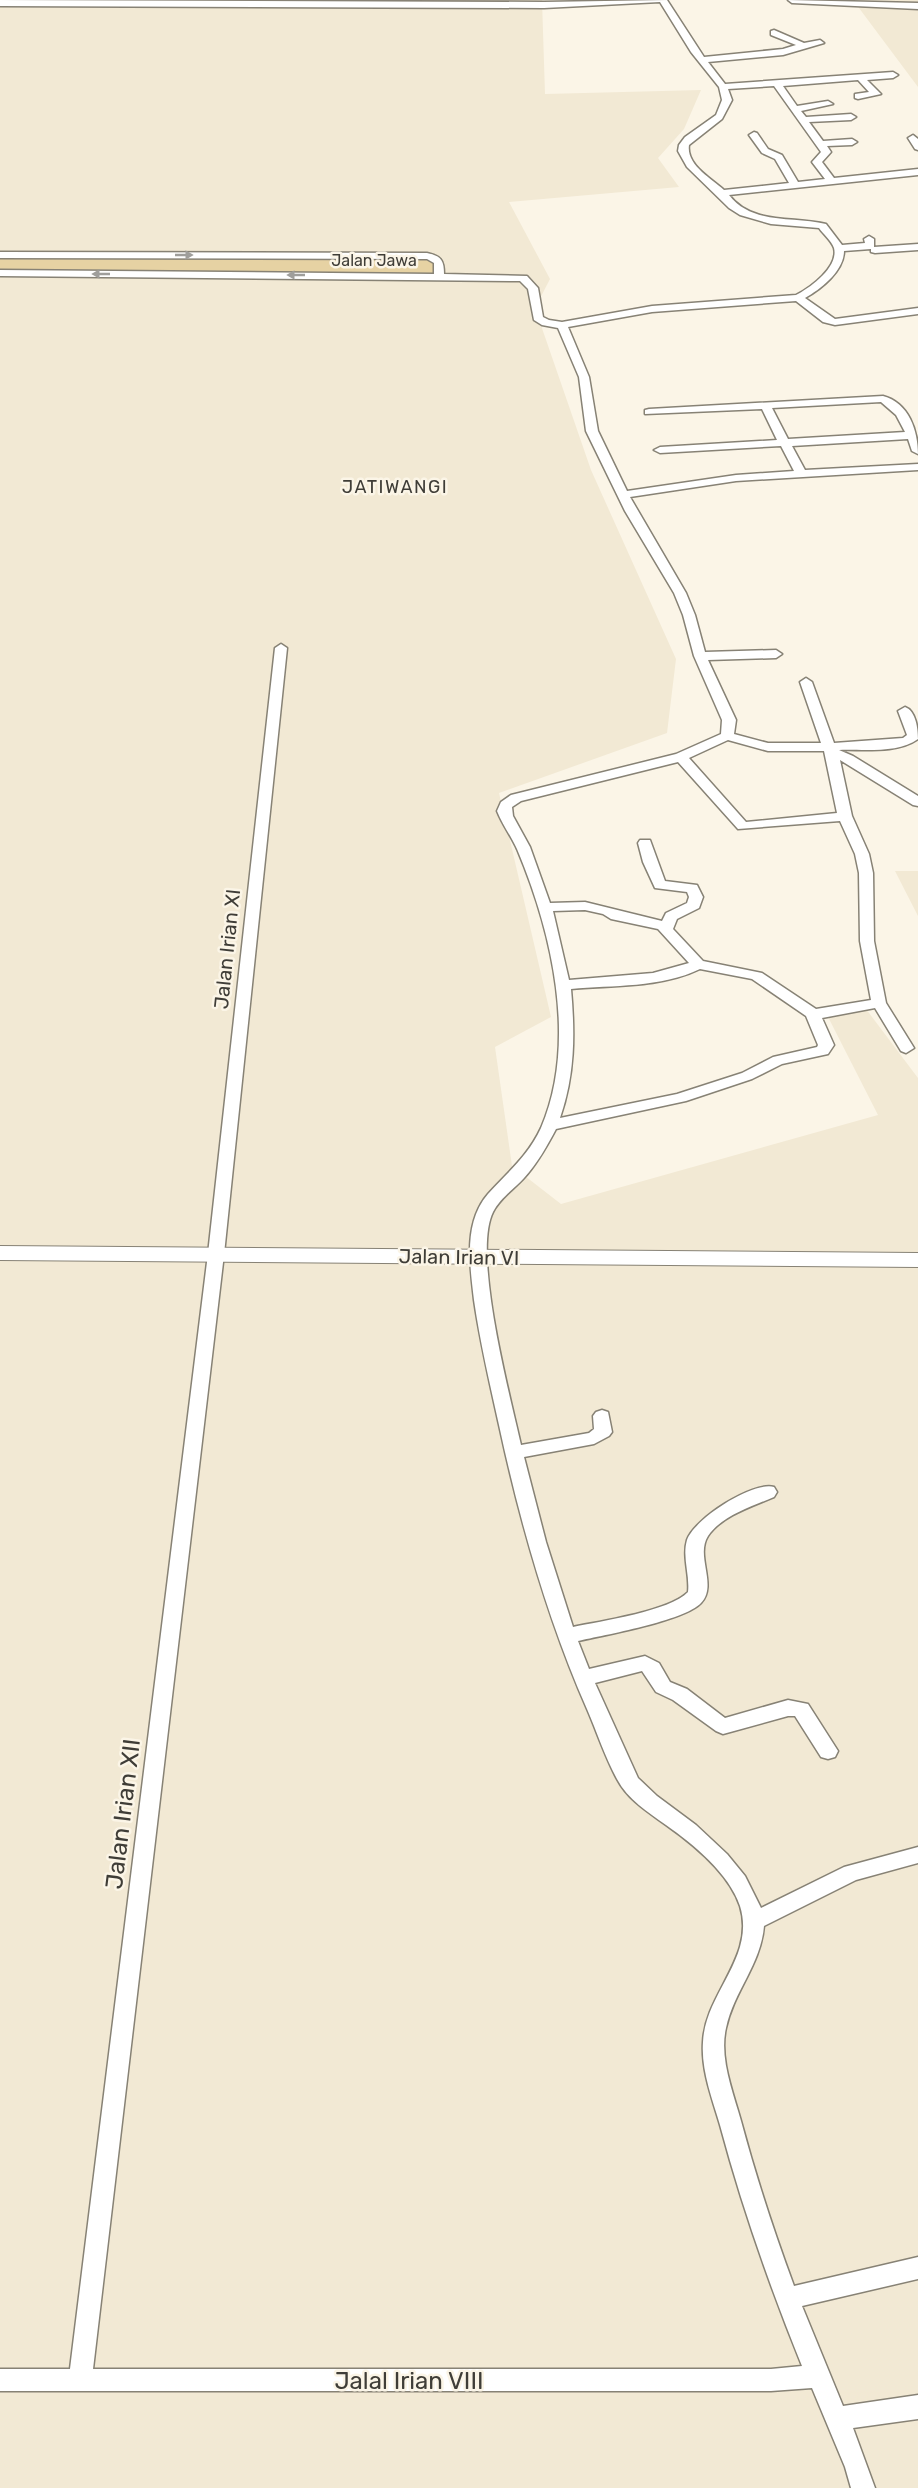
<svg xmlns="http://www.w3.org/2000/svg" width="918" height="2488" viewBox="0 0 918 2488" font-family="Rubik,sans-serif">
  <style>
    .built { fill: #f2e9d4 }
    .green { fill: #e6d2a3 }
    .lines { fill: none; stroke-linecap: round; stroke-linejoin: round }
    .minor-casing { stroke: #878275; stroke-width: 3 }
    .tertiary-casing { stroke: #878275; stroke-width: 2 }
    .minor { fill: #fff; fill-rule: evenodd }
    .tertiary { fill: #fff; fill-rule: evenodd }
    .oneway { fill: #9f9e9b }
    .labels { text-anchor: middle; stroke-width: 5; stroke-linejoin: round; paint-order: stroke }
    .far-street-label { font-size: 16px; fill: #3f3d37; stroke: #fbf5e7 }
    .far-quarter-label { font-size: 18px; letter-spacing: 1.5px; fill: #3f3d37; stroke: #fbf5e7 }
    .street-label { font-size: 20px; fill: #3f3d37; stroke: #fbf5e7 }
    .near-street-label { font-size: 24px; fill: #3f3d37; stroke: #fbf5e7 }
  </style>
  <rect width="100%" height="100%" fill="#fbf5e7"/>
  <!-- built -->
  <path class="built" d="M0,0H542L545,94L701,90L684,129L658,158L679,187L509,202L550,279L535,308L591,470L676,659L667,733L499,793L551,1017L495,1047L512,1166L561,1204L878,1115L825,1011L863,1005L918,1078V2488H0Z
    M853,0H918V87Z
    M895,871H918V916Z"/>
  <!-- green -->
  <path class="green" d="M0,255L435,258L439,276L0,274Z"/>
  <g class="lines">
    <!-- minor casing -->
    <g class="minor-casing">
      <path id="minor" d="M0,0L544,2L667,0L704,57L783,49L796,45L771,35V31L774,30L804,43L820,40L824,43L783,55L708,62L725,84L893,72L898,75L893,78L867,80L881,94L858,99L855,98V94L869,92L858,80L783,86L797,106L828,101L833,104L801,111L806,117L851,114L856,117L851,120L809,122L823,141L852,139L857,142L852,145L827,146L831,152L822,162L834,178L918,169V175L729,195C752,225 793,216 826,224L842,245L865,243L864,239L869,236L874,239V247L918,244V250L875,253L871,252V249L844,251C844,271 821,289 805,298L835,319L918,308V314L835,325L823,322L796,301L652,312L568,327L589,377L598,431L627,491L736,475L794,471L781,446L660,453L654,450L660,447L777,440L762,409L645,414V410L649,409L883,396C909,403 918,431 918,454L912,451L908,439L792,446L805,470L918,464V470L736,481L630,497L686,593L695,615L705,652L776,650L782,654L776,658L708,660L736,720L734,734L768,743H821L800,682L806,678L812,682L834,743L903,738L907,735L898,711L905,707C916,711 918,729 918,739C898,754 862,749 839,750L853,756L918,796V806L913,805L840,760L852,816L869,854L873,873L874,941L886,1003L914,1048L906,1053L901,1051L875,1008L822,1018L834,1045L828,1054L782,1064L752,1079L686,1101L556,1129C547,1146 537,1164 524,1178C514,1189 500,1198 493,1212C472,1254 510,1396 521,1445L589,1433L594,1429L593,1416L596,1412L602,1410L608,1412L612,1432L609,1436L594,1444L524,1457L546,1542L573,1627C601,1621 670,1611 688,1592C690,1575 682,1557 687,1540C694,1519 753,1481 774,1487L777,1492L774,1497C753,1506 721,1516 708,1536C695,1556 718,1585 701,1603C684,1621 604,1635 578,1641L589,1669L645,1656L659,1663L670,1682L687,1689L725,1718L788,1700L808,1704L838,1751L835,1757L828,1759L821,1757L795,1716H788L723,1734L716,1731L673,1700L656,1692L642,1671L595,1683L638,1778L657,1796L696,1825L727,1854L745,1876L761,1908L844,1867L918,1847V1863L856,1880L764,1926C761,1964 734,1991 726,2028C719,2058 733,2092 741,2121C756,2177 774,2232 794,2286L918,2257V2279L802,2306L843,2406L918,2395V2419L853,2428L875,2488H851L845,2467L812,2388L771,2391H0V2369H70L208,1254L275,648L281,644L287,648L224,1254L93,2369H771L802,2366C770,2287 742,2207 720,2125C712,2098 701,2070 703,2042C705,1993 756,1957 740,1906C729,1873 693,1844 666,1825C648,1812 628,1800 617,1779C605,1757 597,1732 587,1709C547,1618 520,1522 499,1425C490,1384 480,1342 474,1300C470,1265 463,1223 488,1194C508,1172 528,1156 541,1128C578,1042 552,932 517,849C511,836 502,824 497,811L501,802L511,795L676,754L721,734L722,720L694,656L683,615L674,593L625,511L586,431L579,377L558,328L542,325L534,320L528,289L520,281L0,276V270L434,274V263L427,259L0,258V252L427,253C441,256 444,260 444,274L527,276L538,288L543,317L549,320L562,322L652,306L796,295C810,288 839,267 834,248C831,240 823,234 819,228L771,224L740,215L729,208L687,167L678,151L679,145L685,137L716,115L722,100L719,87L691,52L660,2L544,8L0,6ZM774,86L821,152L812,162L825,179L798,182L782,155L768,149L757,133L754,132L749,135L762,153L775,159L789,183L724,190C711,178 686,165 689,145L722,119L732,100L728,89ZM881,402L896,415L905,432L788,439L772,408ZM728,740L768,751H824L837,813L746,822L689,758ZM678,762L738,829L840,821L855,854L859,873L860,941L871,1000L816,1009L762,973L703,961L673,929L677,919L699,908L703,897L697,885L665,881L650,840H640L638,843L643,862L655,888L687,892L689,897L687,903L666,913L662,921L585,902L550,903L530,847L513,816L512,807L521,801ZM585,910L603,914L611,919L658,929L689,963L653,973L569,980L553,911ZM700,969L752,979L806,1016L818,1045L817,1047L773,1057L742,1073L677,1094L560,1118C575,1075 575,1034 571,989C613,985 661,988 700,969Z
        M788,0L918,3V9L792,3Z
        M913,135L918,139V150L915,149L908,138Z"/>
    </g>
    <!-- tertiary casing -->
    <g class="tertiary-casing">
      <path id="tertiary" d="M0,1246L918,1253V1267L0,1260Z"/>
    </g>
    <!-- minor -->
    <use href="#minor" class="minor"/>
    <!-- tertiary -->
    <use href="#tertiary" class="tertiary"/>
  </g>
  <!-- one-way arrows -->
  <defs><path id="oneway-solid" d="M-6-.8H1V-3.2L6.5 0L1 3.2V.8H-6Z" transform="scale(1.5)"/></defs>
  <g class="oneway">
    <use href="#oneway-solid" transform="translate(184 255)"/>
    <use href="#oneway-solid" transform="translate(101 274) rotate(-180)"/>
    <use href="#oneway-solid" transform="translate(296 275) rotate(-180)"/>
  </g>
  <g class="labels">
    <!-- far-street labels -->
    <g class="far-street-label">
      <text x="374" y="266">Jalan Jawa</text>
    </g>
    <!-- far-quarter labels -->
    <g class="far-quarter-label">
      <text x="395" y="493">JATIWANGI</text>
    </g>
    <!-- street labels -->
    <g class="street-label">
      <text transform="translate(227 949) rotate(-84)" y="7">Jalan Irian XI</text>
      <text transform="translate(459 1257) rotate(1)" y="7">Jalan Irian VI</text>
    </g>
    <!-- near-street labels -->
    <g class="near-street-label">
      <text transform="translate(123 1814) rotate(-83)" y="8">Jalan Irian XII</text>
      <text x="409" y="2389">Jalal Irian VIII</text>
    </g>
  </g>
</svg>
